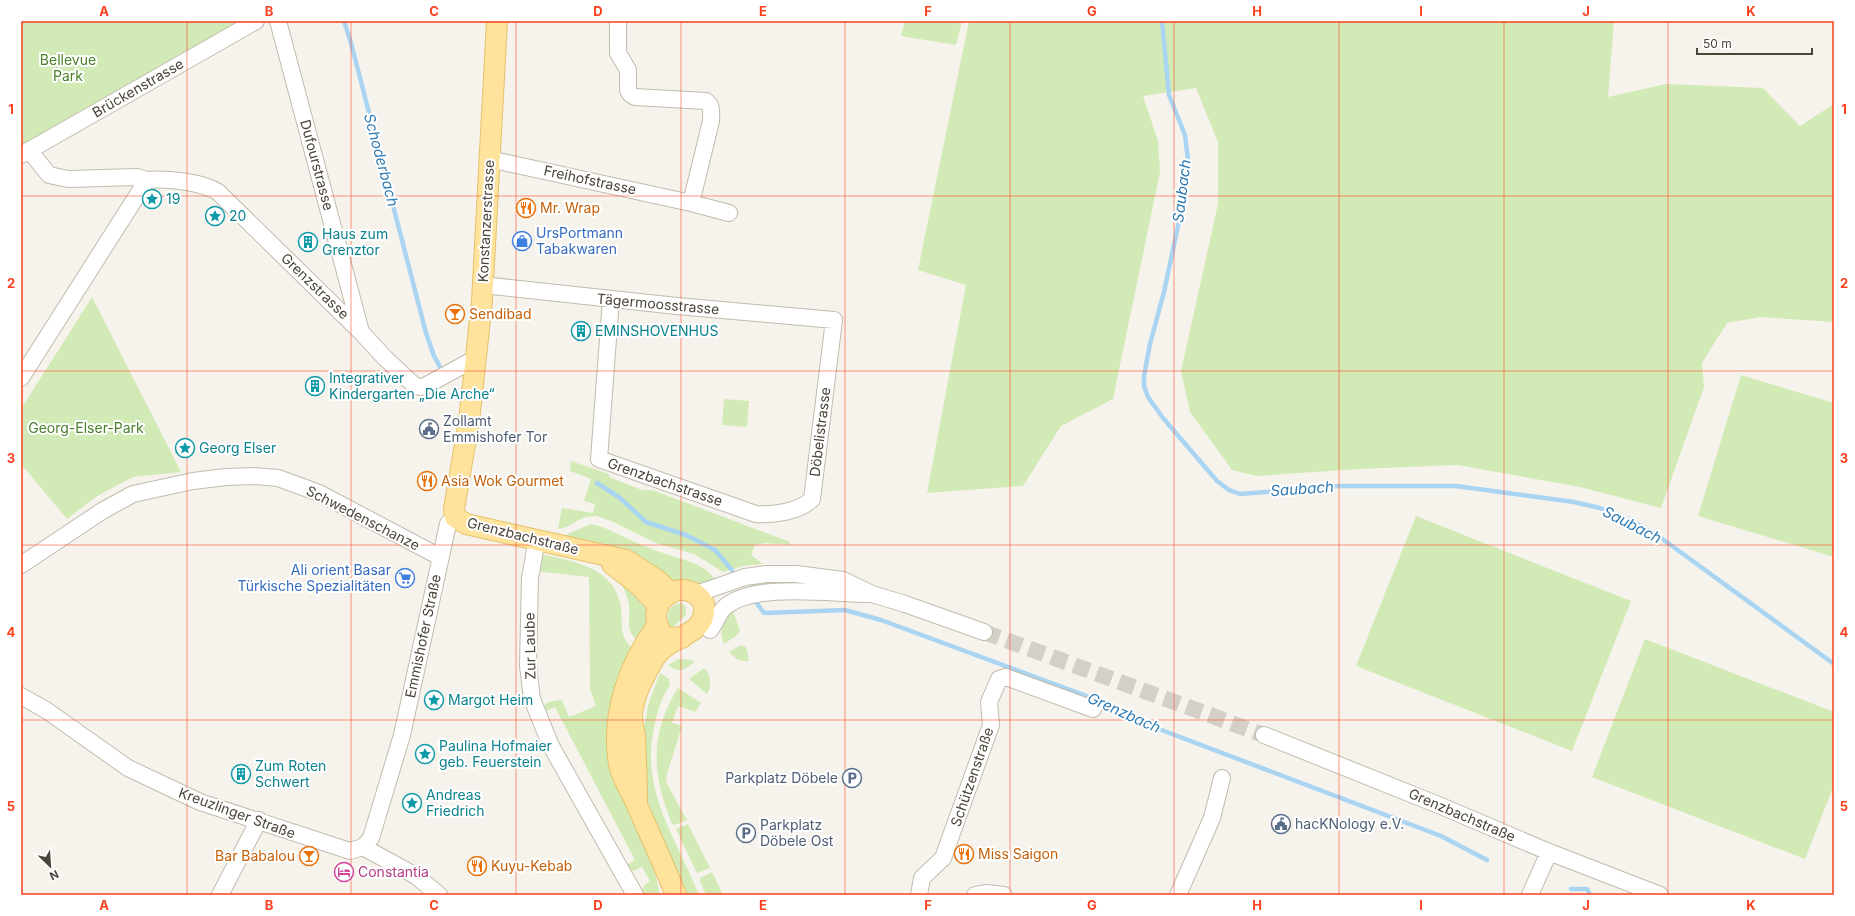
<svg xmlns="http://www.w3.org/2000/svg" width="1855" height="916" viewBox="0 0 1855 916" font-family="Inter,sans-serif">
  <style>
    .green { fill: #d2eab5 }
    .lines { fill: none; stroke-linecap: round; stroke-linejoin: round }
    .stream { stroke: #a9d4f2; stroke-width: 4.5 }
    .minor-tunnel { stroke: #d4d0c8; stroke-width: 16; stroke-dasharray: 16 8; stroke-linecap: butt }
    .minor-casing { stroke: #c2bbae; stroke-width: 18 }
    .major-casing { stroke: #e6c16a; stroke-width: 22 }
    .minor { stroke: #fff; stroke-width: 16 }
    .major { stroke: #ffe39c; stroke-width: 20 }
    .grid { fill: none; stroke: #fc3f1d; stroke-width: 1; stroke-opacity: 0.55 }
    .labels { text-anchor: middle; stroke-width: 4; stroke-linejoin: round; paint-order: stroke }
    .park-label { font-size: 14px; fill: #4a7f2a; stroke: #fff }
    .street-label { font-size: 14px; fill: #4b4439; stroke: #fff }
    .culture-label { font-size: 14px; fill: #0d838f; stroke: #fff; text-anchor: start }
    .food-label { font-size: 14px; fill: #c56008; stroke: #fff; text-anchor: start }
    .shop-label { font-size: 14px; fill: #366cbe; stroke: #fff; text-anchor: start }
    .service-label { font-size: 14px; fill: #4e5e75; stroke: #fff; text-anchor: start }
    .hotel-label { font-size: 14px; fill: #b23c85; stroke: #fff; text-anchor: start }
    .water-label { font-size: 15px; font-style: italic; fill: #2e7ab2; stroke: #fff }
    .neatline { fill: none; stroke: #fc3f1d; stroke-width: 1.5 }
    .grid-label { font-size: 13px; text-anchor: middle; font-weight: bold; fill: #fc3f1d }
  </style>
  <rect width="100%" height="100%" fill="#f6f3ec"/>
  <!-- green -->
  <path class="green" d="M21,21H255L21,147Z
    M905,21H962L956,45L901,36Z
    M969,21H1614L1608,97L1666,84L1763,88L1800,126L1834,104V322L1760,317L1727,323L1702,363L1704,387L1661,508L1580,487L1457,465L1359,469L1256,476L1232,470L1190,412L1181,371L1218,204V142L1196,88L1143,96L1158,141L1160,172L1113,399L1061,426L1023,486L927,493L966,285L918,270Z
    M92,297L181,472L133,477L97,496L67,519L21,464V409Z
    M1741,375L1834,403V557L1698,516Z
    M724,399L749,401L747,427L722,425Z
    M571,461L609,474V477L642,490H652L790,542L789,545L765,543L755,545L751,555L763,564L743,566L723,572L694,554L656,543L611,521L597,516L585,517L566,527L558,529L562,508L593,513L595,504L584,501L591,479L570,471Z
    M1416,516L1631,601L1572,751L1356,666Z
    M591,524L600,526C621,535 641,546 663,553C682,560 704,562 716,581C665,591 665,570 626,551C607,542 583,540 563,536Z
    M539,554C571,560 615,567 621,607C623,627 618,636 635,651L631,660L652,858L660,895H652L651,893L643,895C640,888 645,884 650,881L642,867L633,871L625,866L635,860L555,707L543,712L544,706L548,702L562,700L569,717L596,706L590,689L589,577L543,572L539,570Z
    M761,579L827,583L752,589L747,582Z
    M621,584L648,604V626L641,643C623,631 631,622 629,605C628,598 625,590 621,584Z
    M682,603L686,607V615L672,628L670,627L668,623V611L674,605Z
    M732,609L740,630L736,636L724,644C718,630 723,620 732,609Z
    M1645,639L1834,712V785L1805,859L1592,777Z
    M741,645L746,647L749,661C740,662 736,659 729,652Z
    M678,659L691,660L695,662C683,670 680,674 668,665Z
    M704,668C711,675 712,686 707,694L689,679Z
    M660,673L669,679L670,685C661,698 657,713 654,728C640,792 677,839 699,895H687L647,806L643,734L648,705Z
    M678,688L701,703L695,712L678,706L672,723L682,726L666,777L667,784L687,820L675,825L672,824C652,774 649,735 678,688Z
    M688,824L710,868L697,873L676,829Z
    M712,872L723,895H706L700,881V878Z"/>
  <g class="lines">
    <!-- stream -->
    <path class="stream" d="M344,21L351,43L426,333L434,356L440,367
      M1162,21L1169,95L1185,135L1188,160L1181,212L1164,292L1150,344L1144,376V386L1148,397L1163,418L1217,481L1229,490L1240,494L1340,486H1456L1574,502L1600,508L1630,520L1657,535L1834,664
      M597,483L620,498L646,522L686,535L715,550L732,570
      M756,602L764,613L845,610L881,620L1100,701L1122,715L1441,836L1487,860
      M1571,889H1587L1590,895"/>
    <!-- minor-tunnel -->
    <path class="minor-tunnel" d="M984,632L1264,735"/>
    <!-- minor casing -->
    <g class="minor-casing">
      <path id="minor" d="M278,21L361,332
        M29,150L49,175L68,179L137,177L147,180
        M21,155L256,21
        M489,159L691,203L711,121C711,113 713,106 706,101L635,97L630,94L628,90V70L618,53V21
        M691,203L729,213
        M483,285L677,306L834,320L812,499C799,512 774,515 756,514L599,459L611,299
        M21,378L147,180C166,178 202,182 218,192L361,332L385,358L414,385L420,387L425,386L469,362L475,361
        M537,539L530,578L528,666L532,699L551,746L635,895
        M21,565L102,511L133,494L193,481L226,477L254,476L278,478L319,493L440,557
        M696,594L745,577L767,574H796L843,580L872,594L905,604L984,632
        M710,630C716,623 718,613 725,607C754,582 831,594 868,594
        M21,696L46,710L128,768L200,802L350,851L363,847L371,838L402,735L448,524L455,517
        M1264,735L1441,806L1549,852L1660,895
        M363,847L416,876L439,895
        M220,895L259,820
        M919,895L922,878L943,858L991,725L989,702L999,679L1006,677L1093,709
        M975,895L986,893L1004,895
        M1178,895L1212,818L1222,778
        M1530,895L1549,852"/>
    </g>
    <!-- major casing -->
    <g class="major-casing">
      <path id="major" d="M497,21L482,301L469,421L454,509L455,517L466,524L626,560L657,580L671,593
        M612,564L639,585L658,605
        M657,626C628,665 611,715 619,764C622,779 631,791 637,805C650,835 664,865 676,895
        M637,804C637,782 636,759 635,737C634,730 632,723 632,716C633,697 643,678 652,662C655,657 659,651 664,648C680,634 707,633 704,604C685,570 636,605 665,637L682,638"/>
    </g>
    <!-- minor -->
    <use href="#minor" class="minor"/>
    <!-- major -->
    <use href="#major" class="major"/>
  </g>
  <!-- grid -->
  <path class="grid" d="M187,21V895M351,21V895M516,21V895M681,21V895M845,21V895M1010,21V895M1174,21V895M1339,21V895M1504,21V895M1668,21V895M21,196H1834M21,371H1834M21,545H1834M21,720H1834"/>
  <!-- icons -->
  <defs>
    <g id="sight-ring" transform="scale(1)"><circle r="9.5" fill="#fff" stroke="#0f9aa8" stroke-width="1.5"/><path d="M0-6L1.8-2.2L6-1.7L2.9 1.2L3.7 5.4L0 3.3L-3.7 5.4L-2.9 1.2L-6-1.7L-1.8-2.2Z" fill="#0f9aa8"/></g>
    <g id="restaurant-ring" transform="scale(1)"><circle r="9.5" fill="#fff" stroke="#e8710a" stroke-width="1.5"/><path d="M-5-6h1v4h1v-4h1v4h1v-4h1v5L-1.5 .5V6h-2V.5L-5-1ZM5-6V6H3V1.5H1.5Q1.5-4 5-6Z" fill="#e8710a"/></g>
    <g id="shop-ring" transform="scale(1)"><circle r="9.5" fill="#fff" stroke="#3f7fe0" stroke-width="1.5"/><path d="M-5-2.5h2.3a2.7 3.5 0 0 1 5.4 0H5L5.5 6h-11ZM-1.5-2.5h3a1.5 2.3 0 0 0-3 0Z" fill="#3f7fe0"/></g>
    <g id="building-ring" transform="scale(1)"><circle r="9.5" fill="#fff" stroke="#0f9aa8" stroke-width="1.5"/><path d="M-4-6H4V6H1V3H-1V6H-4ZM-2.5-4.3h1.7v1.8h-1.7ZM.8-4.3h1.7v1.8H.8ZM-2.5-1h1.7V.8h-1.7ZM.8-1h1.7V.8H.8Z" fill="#0f9aa8"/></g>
    <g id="bar-ring" transform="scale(1)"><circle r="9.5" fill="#fff" stroke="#e8710a" stroke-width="1.5"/><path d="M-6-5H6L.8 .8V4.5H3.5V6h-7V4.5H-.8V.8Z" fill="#e8710a"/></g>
    <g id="civic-ring" transform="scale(1)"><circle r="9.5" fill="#fff" stroke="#5c6f8a" stroke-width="1.5"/><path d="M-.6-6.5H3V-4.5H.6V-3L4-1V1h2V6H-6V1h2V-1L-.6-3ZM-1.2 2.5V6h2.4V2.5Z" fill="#5c6f8a"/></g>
    <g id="supermarket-ring" transform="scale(1)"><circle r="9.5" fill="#fff" stroke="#3f7fe0" stroke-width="1.5"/><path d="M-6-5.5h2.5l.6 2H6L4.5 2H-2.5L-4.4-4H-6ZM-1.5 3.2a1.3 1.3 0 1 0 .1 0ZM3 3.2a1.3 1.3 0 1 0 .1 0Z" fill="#3f7fe0"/></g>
    <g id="parking-ring" transform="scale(1)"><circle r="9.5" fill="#fff" stroke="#5c6f8a" stroke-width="1.5"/><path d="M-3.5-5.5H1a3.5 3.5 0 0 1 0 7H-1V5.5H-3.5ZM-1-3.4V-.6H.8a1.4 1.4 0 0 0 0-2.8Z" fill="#5c6f8a"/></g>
    <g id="hotel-ring" transform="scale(1)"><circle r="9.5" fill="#fff" stroke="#d1479c" stroke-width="1.5"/><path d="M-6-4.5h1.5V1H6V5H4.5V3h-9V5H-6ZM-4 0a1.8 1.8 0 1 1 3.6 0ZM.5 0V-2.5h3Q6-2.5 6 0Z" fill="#d1479c"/></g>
  </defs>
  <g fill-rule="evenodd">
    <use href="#sight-ring" x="152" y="199"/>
    <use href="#restaurant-ring" x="526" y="208"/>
    <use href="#sight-ring" x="215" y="216"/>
    <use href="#shop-ring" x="522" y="241"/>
    <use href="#building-ring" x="308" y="242"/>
    <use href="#bar-ring" x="455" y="314"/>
    <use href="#building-ring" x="581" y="331"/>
    <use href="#building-ring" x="315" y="386"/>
    <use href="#civic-ring" x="429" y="429"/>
    <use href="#sight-ring" x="185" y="448"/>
    <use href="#restaurant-ring" x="427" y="481"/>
    <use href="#supermarket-ring" x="405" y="578"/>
    <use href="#sight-ring" x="434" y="700"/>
    <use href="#sight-ring" x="425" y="754"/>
    <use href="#building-ring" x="241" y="774"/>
    <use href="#parking-ring" x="852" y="778"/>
    <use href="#sight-ring" x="412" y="803"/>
    <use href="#civic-ring" x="1281" y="824"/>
    <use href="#parking-ring" x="746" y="833"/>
    <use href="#restaurant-ring" x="964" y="854"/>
    <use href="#bar-ring" x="309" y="856"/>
    <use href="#restaurant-ring" x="477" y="866"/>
    <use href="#hotel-ring" x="344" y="872"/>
  </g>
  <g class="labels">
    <!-- park labels -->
    <g class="park-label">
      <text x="68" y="65">Bellevue<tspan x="68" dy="16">Park</tspan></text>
      <text x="86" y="433">Georg-Elser-Park</text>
    </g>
    <!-- street labels -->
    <g class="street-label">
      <text transform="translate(138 88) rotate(-30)" y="5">Brückenstrasse</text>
      <text transform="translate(317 165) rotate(75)" y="5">Dufourstrasse</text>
      <text transform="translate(590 180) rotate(12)" y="5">Freihofstrasse</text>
      <text transform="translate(486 221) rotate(-87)" y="5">Konstanzerstrasse</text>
      <text transform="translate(315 286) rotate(44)" y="5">Grenzstrasse</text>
      <text transform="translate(658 304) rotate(5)" y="5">Tägermoosstrasse</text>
      <text transform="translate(820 432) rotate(-83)" y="5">Döbelistrasse</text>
      <text transform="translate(665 482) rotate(19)" y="5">Grenzbachstrasse</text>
      <text transform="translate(363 518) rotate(27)" y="5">Schwedenschanze</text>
      <text transform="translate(523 536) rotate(14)" y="5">Grenzbachstraße</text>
      <text transform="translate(423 636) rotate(-78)" y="5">Emmishofer Straße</text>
      <text transform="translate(530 646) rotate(-91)" y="5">Zur Laube</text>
      <text transform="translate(972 777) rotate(-71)" y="5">Schützenstraße</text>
      <text transform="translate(237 813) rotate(20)" y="5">Kreuzlinger Straße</text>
      <text transform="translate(1462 815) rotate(23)" y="5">Grenzbachstraße</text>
    </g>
    <!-- culture labels -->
    <g class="culture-label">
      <text x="166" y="204">19</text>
      <text x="229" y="221">20</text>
      <text x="322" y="239">Haus zum<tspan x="322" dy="16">Grenztor</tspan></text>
      <text x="595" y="336">EMINSHOVENHUS</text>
      <text x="329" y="383">Integrativer<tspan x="329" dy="16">Kindergarten „Die Arche“</tspan></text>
      <text x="199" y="453">Georg Elser</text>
      <text x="448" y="705">Margot Heim</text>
      <text x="439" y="751">Paulina Hofmaier<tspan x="439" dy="16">geb. Feuerstein</tspan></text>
      <text x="255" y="771">Zum Roten<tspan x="255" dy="16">Schwert</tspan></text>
      <text x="426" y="800">Andreas<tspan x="426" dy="16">Friedrich</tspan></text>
    </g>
    <!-- food labels -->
    <g class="food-label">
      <text x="540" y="213">Mr. Wrap</text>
      <text x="469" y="319">Sendibad</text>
      <text x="441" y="486">Asia Wok Gourmet</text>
      <text x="978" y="859">Miss Saigon</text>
      <text x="295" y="861" text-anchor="end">Bar Babalou</text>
      <text x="491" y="871">Kuyu-Kebab</text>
    </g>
    <!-- shop labels -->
    <g class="shop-label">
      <text x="536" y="238">UrsPortmann<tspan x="536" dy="16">Tabakwaren</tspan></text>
      <text x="391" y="575" text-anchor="end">Ali orient Basar<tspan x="391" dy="16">Türkische Spezialitäten</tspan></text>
    </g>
    <!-- service labels -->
    <g class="service-label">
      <text x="443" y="426">Zollamt<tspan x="443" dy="16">Emmishofer Tor</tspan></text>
      <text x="838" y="783" text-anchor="end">Parkplatz Döbele</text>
      <text x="1295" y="829">hacKNology e.V.</text>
      <text x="760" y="830">Parkplatz<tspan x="760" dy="16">Döbele Ost</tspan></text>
    </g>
    <!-- hotel labels -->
    <g class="hotel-label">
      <text x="358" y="877">Constantia</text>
    </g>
    <!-- water labels -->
    <g class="water-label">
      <text transform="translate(381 160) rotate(75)" y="5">Schoderbach</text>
      <text transform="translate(1182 191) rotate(-83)" y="5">Saubach</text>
      <text transform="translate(1302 489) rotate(-4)" y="5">Saubach</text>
      <text transform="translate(1632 525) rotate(27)" y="5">Saubach</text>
      <text transform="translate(1124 713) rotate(24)" y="5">Grenzbach</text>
    </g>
  </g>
  <!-- border -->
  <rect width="1855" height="916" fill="none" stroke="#ffffff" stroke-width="44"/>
  <!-- north arrow -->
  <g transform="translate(50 866) rotate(155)" stroke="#ffffff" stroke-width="3" paint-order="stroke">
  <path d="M0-3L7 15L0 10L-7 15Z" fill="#4b4439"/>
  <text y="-6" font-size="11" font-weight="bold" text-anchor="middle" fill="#4b4439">N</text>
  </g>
  <!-- scale -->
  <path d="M1697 48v6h115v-6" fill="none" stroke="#4b4439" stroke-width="2"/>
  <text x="1703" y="48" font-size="12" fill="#4b4439" stroke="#ffffff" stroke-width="3" paint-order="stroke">50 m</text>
  <rect x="22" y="22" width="1811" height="872" class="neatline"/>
  <g class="grid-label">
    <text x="104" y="16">A</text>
    <text x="269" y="16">B</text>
    <text x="434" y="16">C</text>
    <text x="598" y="16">D</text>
    <text x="763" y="16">E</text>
    <text x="928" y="16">F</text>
    <text x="1092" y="16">G</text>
    <text x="1257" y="16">H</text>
    <text x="1421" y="16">I</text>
    <text x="1586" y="16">J</text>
    <text x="1751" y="16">K</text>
    <text x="11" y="114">1</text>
    <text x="1844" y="114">1</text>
    <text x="11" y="288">2</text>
    <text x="1844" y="288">2</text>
    <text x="11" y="463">3</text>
    <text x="1844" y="463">3</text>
    <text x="11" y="637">4</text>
    <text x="1844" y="637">4</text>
    <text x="11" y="811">5</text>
    <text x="1844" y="811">5</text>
    <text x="104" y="910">A</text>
    <text x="269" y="910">B</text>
    <text x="434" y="910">C</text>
    <text x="598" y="910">D</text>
    <text x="763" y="910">E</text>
    <text x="928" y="910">F</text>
    <text x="1092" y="910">G</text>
    <text x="1257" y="910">H</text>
    <text x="1421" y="910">I</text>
    <text x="1586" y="910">J</text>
    <text x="1751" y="910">K</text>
  </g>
</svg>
